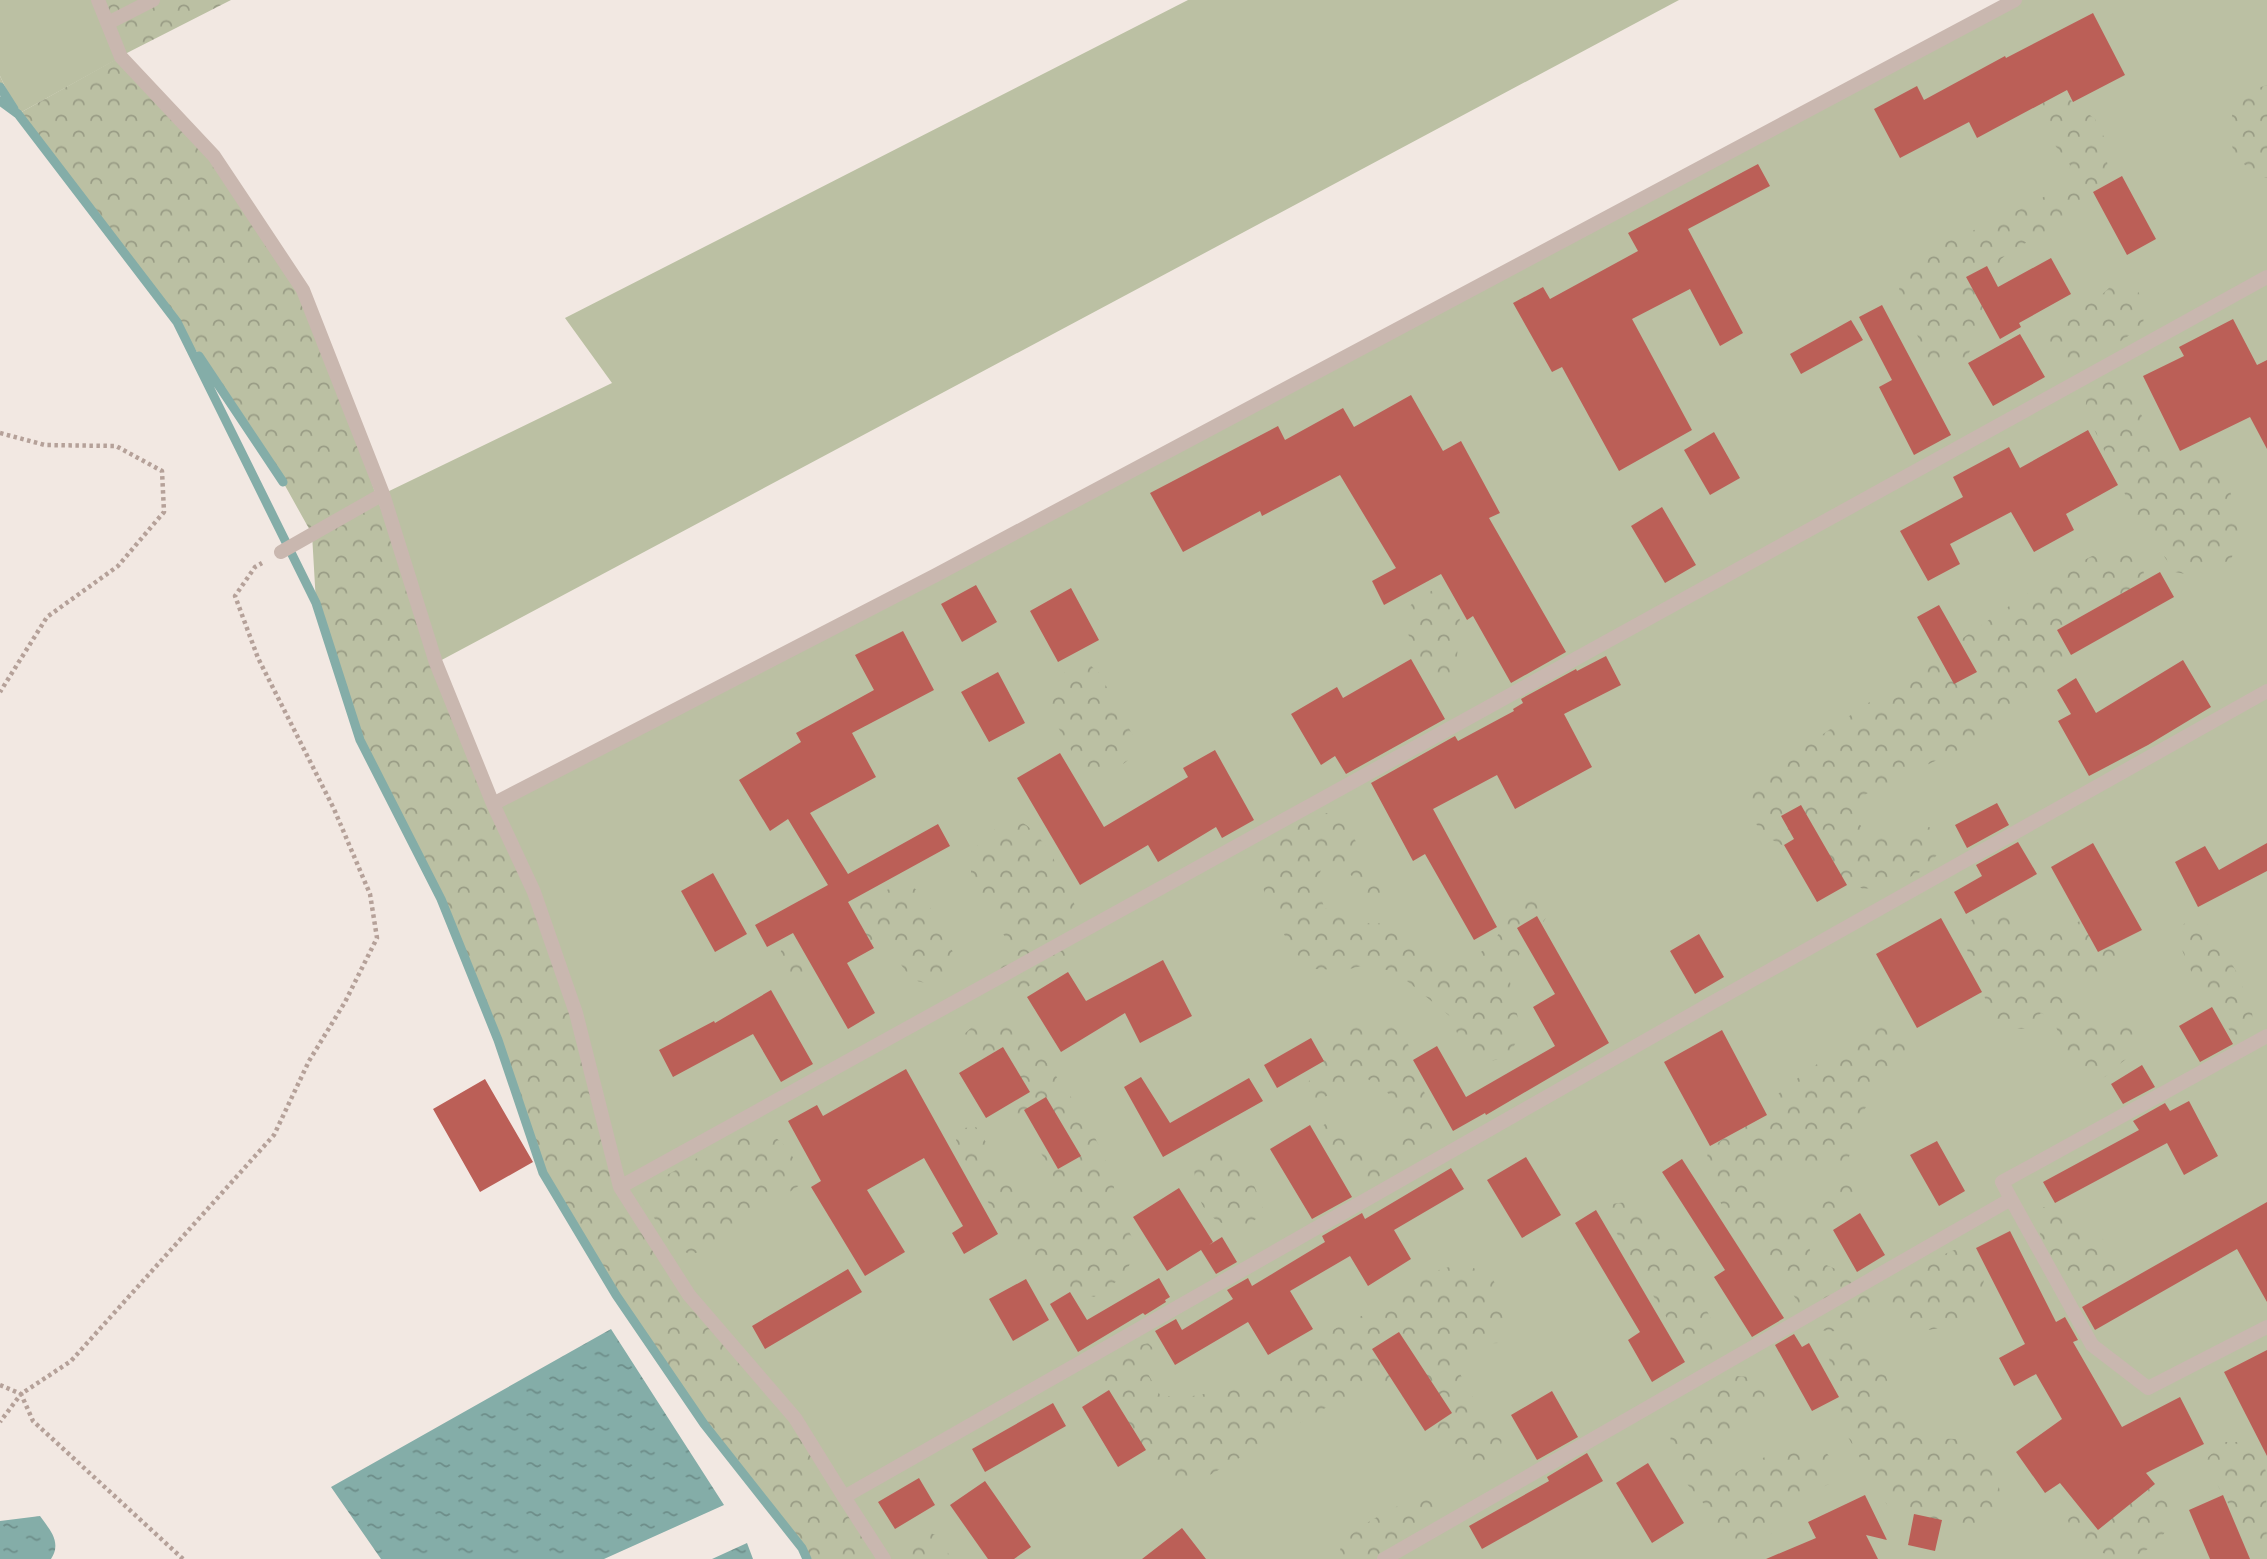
<svg xmlns="http://www.w3.org/2000/svg" width="2267" height="1559" viewBox="0 0 2267 1559" font-family="'Alegreya Sans',sans-serif">
  <style>
    .green { fill: #bbc0a3 }
    .forest { fill: url(#forest-crowns) }
    .water { fill: url(#water-ripples) }
    .lines { fill: none; stroke-linecap: round; stroke-linejoin: round }
    .stream { stroke: #84ada8; stroke-width: 9 }
    .building { fill: #bb5f57 }
    .path { stroke: #b5a199; stroke-width: 4.5; stroke-dasharray: 3.5 3.5; stroke-linecap: butt }
    .service { stroke: #c9b7af; stroke-width: 14 }
  </style>
  <defs>
    <pattern id="forest-crowns" width="20" height="18" patternUnits="userSpaceOnUse" patternTransform="scale(1.75)"><rect width="20" height="18" fill="#bbc0a3"/><path d="M2 6a3 3 0 1 1 6 0M12 15a3 3 0 1 1 6 0" fill="none" stroke="#999c85"/></pattern>
    <pattern id="water-ripples" width="26" height="14" patternUnits="userSpaceOnUse" patternTransform="scale(1.75)"><rect width="26" height="14" fill="#84ada8"/><path d="M2 4q2-2 4 0t4 0M15 11q2-2 4 0t4 0" fill="none" stroke="#6d8d89"/></pattern>
  </defs>
  <rect width="100%" height="100%" fill="#f2e8e2"/>
  <!-- green -->
  <path class="green" d="M0,0H98L121,57L18,114L0,76Z
    M1188,0H1679L436,663L383,494L612,383L565,318Z
    M2015,0H2267V1559H884L689,1295L620,1187L493,804Z"/>
  <!-- forest -->
  <path class="forest" d="M98,0H231L121,56L214,156L303,290L436,663L534,892L620,1187L689,1295L795,1418L884,1559H807L802,1548L704,1424L616,1295L543,1173L498,1040L441,899L360,740L316,603L312,534L283,482L177,322L18,114L0,87V76L18,114L120,57Z
    M2267,85V178H2264C2228,156 2228,147 2233,108L2255,89Z
    M2060,92L2095,119L2104,137L2108,169L2081,216L2062,229L2018,246L2001,259L1976,340L1966,358L1950,366L1928,358L1909,318L1899,289L1912,258C1965,232 2020,214 2069,182L2070,165L2044,131L2041,105L2051,93Z
    M2129,282C2144,295 2145,305 2143,325C2117,346 2075,373 2044,351L2046,334L2068,314L2095,301L2110,287Z
    M2108,376L2126,382L2155,444L2168,454L2194,455L2213,460L2229,487L2242,535L2231,559L2201,577L2175,572L2134,513L2085,410L2087,395Z
    M2125,548L2141,559L2144,574L2038,684L1979,740L1866,794L1853,812C1868,849 1899,840 1929,827L1940,834L1942,848L1926,869L1894,885L1863,889L1767,837C1756,825 1742,808 1750,791C1753,785 1761,779 1765,774L2053,576L2100,552Z
    M1435,589L1453,593L1460,616L1455,685L1444,690C1424,669 1410,644 1402,616L1415,600Z
    M1088,663L1099,673L1137,743C1131,768 1106,775 1082,769L1051,715L1046,701C1054,680 1065,666 1088,663Z
    M1331,812L1351,832L1383,894L1379,906L1370,904L1357,882L1338,860L1323,865L1317,880L1324,908L1371,924L1394,922L1411,934L1425,955L1440,963L1462,965L1491,945L1523,898L1534,894L1545,898L1549,914L1516,959L1510,982L1521,1032L1509,1056L1484,1063L1465,1057L1452,1018L1396,972L1365,965L1346,970L1314,969L1293,951L1270,908L1259,876L1260,857L1274,840L1310,817Z
    M1020,821C1039,832 1050,852 1060,871C1082,917 1093,942 1046,974C1029,986 1024,992 1003,995L983,974L985,964L1003,953L1006,939L971,874V853C986,835 996,824 1020,821Z
    M907,885L922,892L956,958C946,977 926,994 907,973C899,964 894,949 888,938L880,936L802,974L791,976L782,970L777,960L783,947L886,890Z
    M1982,911H1999L2014,915L2030,930L2046,933L2068,928L2088,916L2119,918C2121,928 2125,942 2124,952C2119,975 2083,977 2065,980L2061,992L2078,1014L2097,1029L2126,1023C2145,1040 2138,1049 2121,1063C2110,1073 2104,1080 2089,1083C2070,1069 2060,1042 2054,1019L2041,1013L2024,1029H2005L1989,1009L1962,936L1966,925Z
    M2191,920L2204,921L2212,929L2237,973L2252,1009L2253,1032L2246,1038L2234,1037L2191,971L2180,945L2182,925Z
    M989,1019L1010,1024L1044,1059L1087,1120L1111,1173L1118,1208L1137,1248C1128,1274 1117,1283 1094,1297C1078,1292 1058,1285 1044,1276C1017,1257 969,1172 956,1140L963,1128L976,1127L1006,1173L1031,1196L1051,1192L1057,1184L1047,1163L979,1053L965,1048L962,1036L972,1027Z
    M1366,1020L1386,1021L1407,1041L1429,1106L1432,1128L1416,1156L1390,1173L1369,1180L1352,1178L1331,1149L1322,1126L1333,1119C1349,1129 1359,1143 1374,1153L1388,1146L1401,1134C1400,1102 1394,1094 1366,1078C1347,1084 1332,1096 1312,1101L1303,1090L1345,1029Z
    M1886,1021L1899,1027L1908,1050L1896,1071L1876,1091L1861,1115L1856,1140L1848,1159L1833,1165L1805,1163L1779,1166L1764,1181L1769,1209L1787,1215L1812,1206L1828,1182L1843,1175L1854,1179L1862,1195L1852,1212L1827,1226L1808,1242L1812,1259L1838,1270L1865,1276L1875,1293L1876,1306C1854,1329 1844,1335 1813,1329L1779,1270L1753,1241L1729,1219L1705,1172L1708,1151L1794,1081L1858,1034Z
    M752,1130C757,1131 764,1131 769,1133C786,1143 800,1164 803,1183L701,1251L690,1255L672,1243L640,1198L646,1187L734,1137Z
    M1223,1147C1246,1158 1254,1186 1263,1208C1253,1233 1225,1231 1208,1213C1196,1200 1195,1176 1193,1159L1200,1153Z
    M1626,1202L1645,1206L1693,1253L1697,1272L1696,1289L1715,1327V1350L1710,1357L1700,1362L1691,1354L1661,1309L1612,1225L1607,1212L1612,1204Z
    M2039,1207L2061,1208L2092,1229L2115,1251L2121,1268C2093,1314 2059,1273 2043,1241C2039,1233 2037,1223 2035,1215Z
    M1959,1248L1971,1251L1984,1280L1979,1304L1951,1326L1917,1332L1892,1321L1885,1304L1892,1284L1926,1262Z
    M1467,1265L1492,1277L1509,1314L1507,1330L1499,1343L1477,1344L1460,1355L1459,1372L1474,1399L1493,1419L1502,1437L1500,1455L1488,1465L1473,1468L1452,1455L1391,1389L1377,1384L1363,1387L1320,1411L1203,1479L1185,1484L1157,1471L1098,1379L1100,1366L1122,1350L1148,1343L1155,1350L1154,1366L1148,1374L1160,1395L1181,1398L1268,1383L1289,1368L1315,1341L1346,1322L1385,1307L1407,1288L1443,1268Z
    M1844,1343L1865,1344L1880,1357L1895,1406L1909,1430L1928,1438L1956,1439L1979,1453L1997,1480L2002,1499L1996,1513L1976,1524L1953,1528L1901,1514L1889,1508L1848,1437L1828,1354Z
    M1735,1376L1751,1377L1765,1394L1761,1414L1716,1444L1708,1458L1718,1472L1734,1474C1765,1455 1785,1446 1822,1448L1838,1466V1480L1800,1497L1768,1538L1747,1547L1727,1539L1710,1511L1687,1484L1671,1452L1670,1425L1707,1389Z
    M2225,1442H2247L2261,1454L2266,1472L2267,1559H2261L2208,1469L2207,1458Z
    M2099,1485L2161,1488L2174,1498C2178,1524 2154,1553 2128,1557C2110,1559 2085,1547 2074,1534C2069,1528 2067,1516 2065,1508L2084,1492Z
    M1436,1492L1444,1499V1506L1435,1519L1370,1559H1341L1339,1555C1339,1554 1341,1545 1342,1545C1354,1525 1414,1496 1436,1492Z
    M925,1531L936,1535L952,1559H908L910,1542Z"/>
  <!-- water -->
  <path class="water" d="M611,1329L724,1505L604,1559H381L331,1487Z
    M40,1516C50,1530 62,1542 51,1559H0V1521Z
    M747,1543L753,1559H712Z"/>
  <g class="lines">
    <!-- stream -->
    <path class="stream" d="M0,87L14,109
      M0,101L18,114L177,322L316,603L360,740L441,899L498,1040L543,1173L616,1295L704,1424L802,1548L807,1559
      M199,356L283,482"/>
  </g>
  <!-- building -->
  <path class="building" d="M2093,13L2125,75L2073,102L2067,90L1977,138L1969,122L1900,158L1874,109L1917,86L1924,100L2005,56L2006,58Z
    M1758,164L1770,186L1688,229L1743,333L1720,346L1690,289L1632,319L1692,430L1619,471L1562,367L1552,372L1513,303L1543,287L1550,299L1638,251L1628,233Z
    M2122,176L2156,239L2127,255L2093,192Z
    M2051,258L2071,294L2019,323L2021,327L2000,339L1966,277L1987,266L1998,287Z
    M1882,305L1951,435L1914,455L1879,387L1892,380L1859,317Z
    M2233,319L2257,365L2267,360V449L2250,417L2180,451L2143,376L2184,356L2179,347Z
    M1851,320L1863,340L1801,374L1790,354Z
    M2020,334L2045,377L1993,406L1968,363Z
    M1411,395L1443,451L1461,441L1500,513L1489,518L1566,652L1511,683L1473,616L1467,620L1441,574L1384,605L1372,581L1396,568L1340,475L1262,516L1260,511L1183,552L1150,493L1278,426L1285,440L1343,408L1354,427Z
    M2088,430L2118,485L2066,514L2074,530L2034,552L2011,512L1950,544L1960,564L1928,581L1900,531L1963,497L1953,477L2009,447L2020,468Z
    M1714,432L1740,478L1710,495L1684,450Z
    M1662,507L1696,565L1665,583L1631,526Z
    M2160,572L2174,597L2071,655L2057,630Z
    M976,585L997,622L962,642L941,604Z
    M1071,588L1099,640L1058,662L1030,611Z
    M1939,605L1977,672L1954,684L1917,617Z
    M903,631L934,690L852,733L876,777L810,813L848,874L938,824L950,846L848,902L874,948L847,963L875,1013L848,1029L793,933L767,947L755,925L828,885L788,819L770,831L739,780L801,742L796,733L874,690L855,655Z
    M1606,656L1621,685L1564,714L1592,767L1515,809L1497,775L1433,809L1497,927L1474,940L1425,854L1413,861L1371,783L1455,736L1458,741L1514,711L1513,709L1523,703L1521,699L1576,669L1577,671Z
    M1411,659L1445,719L1346,774L1335,756L1321,765L1291,714L1337,687L1343,698Z
    M2183,660L2211,707L2148,745L2089,776L2058,721L2071,714L2057,690L2076,678L2096,713Z
    M998,672L1025,723L989,742L961,692Z
    M1215,750L1254,820L1222,838L1216,827L1158,862L1148,845L1080,885L1017,778L1060,753L1104,827L1188,777L1183,768Z
    M1997,803L2009,825L1967,848L1955,825Z
    M1801,805L1847,885L1817,902L1784,845L1794,839L1781,816Z
    M2018,842L2037,874L1966,914L1954,892L1982,876L1976,865Z
    M2093,843L2142,930L2098,952L2051,867Z
    M2267,843V871L2198,907L2175,862L2205,846L2219,870Z
    M713,873L747,934L715,952L681,891Z
    M1537,916L1609,1043L1486,1115L1485,1113L1453,1131L1413,1060L1437,1046L1466,1097L1555,1046L1533,1007L1555,994L1517,928Z
    M1941,918L1982,992L1917,1028L1876,954Z
    M1699,934L1724,977L1695,994L1670,951Z
    M1163,960L1192,1016L1140,1043L1125,1013L1061,1052L1027,997L1068,972L1086,1001Z
    M771,990L813,1064L781,1082L753,1034L673,1077L659,1050L714,1021L715,1023Z
    M2212,1007L2233,1044L2200,1062L2179,1026Z
    M1722,1030L1767,1115L1710,1146L1664,1062Z
    M1311,1038L1324,1061L1277,1088L1264,1065Z
    M1003,1047L1030,1092L986,1118L959,1073Z
    M2142,1065L2155,1087L2123,1104L2111,1084Z
    M906,1069L998,1234L964,1254L952,1233L963,1226L924,1158L867,1190L905,1252L865,1276L811,1187L821,1181L788,1121L817,1105L823,1116Z
    M1141,1077L1170,1123L1249,1078L1263,1101L1163,1157L1124,1087Z
    M485,1079L533,1162L480,1192L433,1109Z
    M1046,1097L1081,1156L1058,1169L1024,1110Z
    M2189,1101L2218,1156L2184,1175L2167,1143L2055,1203L2043,1182L2139,1130L2133,1121L2165,1103L2170,1111Z
    M1310,1125L1352,1197L1312,1219L1270,1149Z
    M1937,1141L1965,1191L1939,1206L1910,1155Z
    M1526,1157L1561,1215L1522,1238L1487,1180Z
    M1682,1159L1784,1318L1752,1337L1714,1277L1725,1270L1662,1172Z
    M1451,1168L1464,1189L1394,1230L1411,1259L1368,1286L1350,1256L1290,1291L1313,1329L1268,1355L1248,1322L1175,1365L1155,1331L1176,1319L1182,1330L1233,1299L1227,1290L1248,1278L1252,1286L1325,1242L1322,1236L1362,1213L1365,1219Z
    M1179,1188L1213,1242L1209,1245L1222,1237L1237,1262L1216,1274L1201,1250L1167,1271L1133,1217Z
    M2267,1202V1302L2237,1249L2095,1330L2082,1307Z
    M1596,1210L1685,1362L1652,1382L1628,1340L1640,1332L1575,1223Z
    M1860,1213L1885,1255L1857,1272L1833,1230Z
    M2010,1231L2056,1322L2065,1317L2078,1340L2073,1342L2122,1427L2180,1397L2204,1444L2146,1473L2155,1484L2098,1530L2060,1483L2045,1493L2016,1452L2062,1419L2036,1374L2014,1386L1999,1358L2025,1344L1976,1248Z
    M848,1269L862,1292L765,1349L752,1326Z
    M1159,1278L1170,1297L1165,1300L1166,1302L1145,1315L1143,1313L1078,1352L1050,1304L1070,1292L1087,1320Z
    M1026,1279L1049,1320L1013,1341L989,1299Z
    M1399,1332L1452,1413L1425,1431L1372,1349Z
    M1794,1334L1802,1347L1809,1343L1839,1397L1812,1411L1775,1345Z
    M2267,1350V1456L2224,1372Z
    M1109,1390L1146,1450L1118,1467L1082,1407Z
    M1552,1391L1578,1437L1537,1460L1511,1415Z
    M1053,1403L1066,1426L985,1472L972,1449Z
    M1587,1453L1603,1481L1482,1549L1469,1526L1549,1481L1547,1477Z
    M1648,1463L1684,1523L1652,1543L1616,1483Z
    M919,1478L935,1505L895,1529L878,1502Z
    M985,1481L1031,1547L1014,1559H988L950,1505Z
    M1865,1495L1887,1540L1866,1535L1878,1559H1766L1816,1538L1808,1522Z
    M2223,1495L2250,1559H2210L2189,1510Z
    M1914,1514L1942,1520L1935,1551L1908,1545Z
    M1182,1528L1206,1559H1142Z"/>
  <g class="lines">
    <!-- path -->
    <path class="path" d="M0,433L45,445L116,446L162,471L164,512L118,566L47,617L0,692
      M0,1385L21,1394L0,1422
      M183,1559L33,1421L21,1394L71,1361L274,1135L309,1061L345,1002L377,938L370,894L334,809L258,658L235,596L255,567L262,563"/>
    <!-- service -->
    <path class="service" d="M98,0L121,57L214,156L303,290L383,494L436,663L493,804L534,892L576,1013L620,1187C1170,885 1716,578 2267,277
      M108,23L153,0
      M281,552L383,494
      M493,804L936,575L2015,0
      M620,1187L689,1295L795,1418L844,1497
      M2011,1199L2092,1345L2148,1388L2267,1327
      M884,1559L844,1497L1708,1005L2267,691
      M1384,1559L2011,1199L2002,1182L2267,1036"/>
  </g>
</svg>
